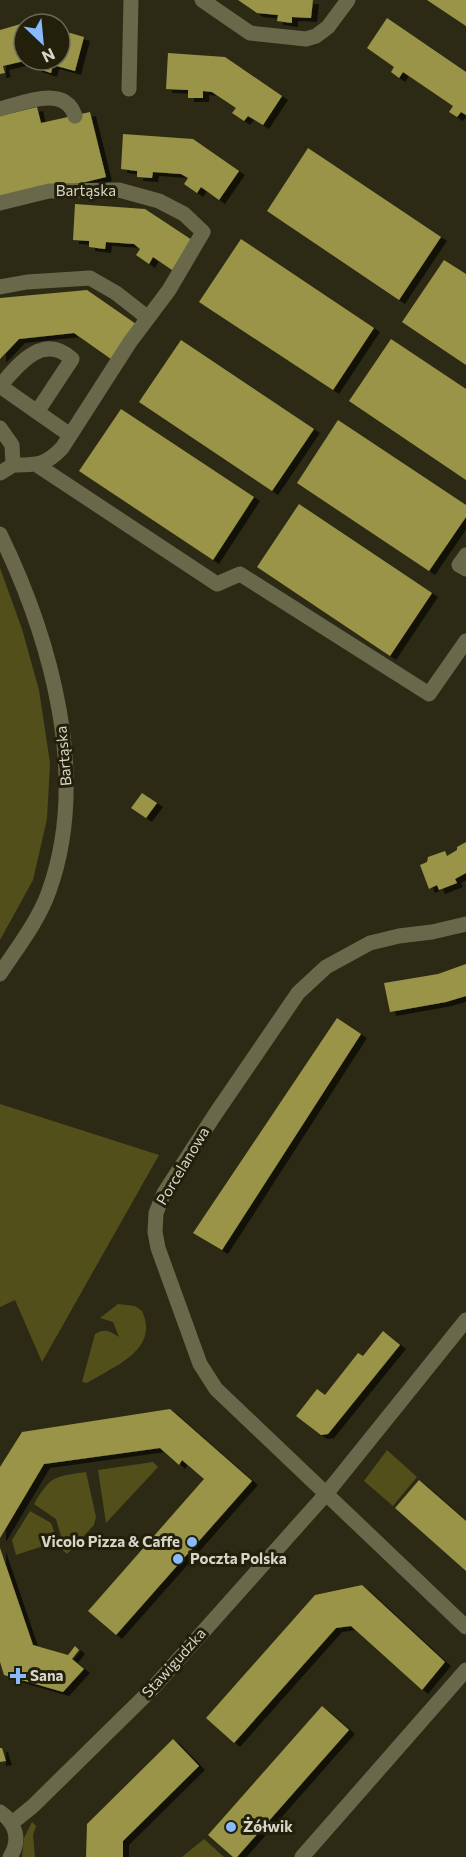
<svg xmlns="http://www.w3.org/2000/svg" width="466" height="1857" viewBox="0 0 466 1857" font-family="Commissioner,sans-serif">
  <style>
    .green { fill: #534f1b }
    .building { fill: #999447; filter: url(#shadow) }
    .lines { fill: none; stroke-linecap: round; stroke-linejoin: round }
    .minor { stroke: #6a684a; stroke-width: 15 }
    .poi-dot { fill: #88bafc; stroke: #22200a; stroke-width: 2 }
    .labels { text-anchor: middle; stroke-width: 6; stroke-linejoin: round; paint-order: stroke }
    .street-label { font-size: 15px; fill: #d6d5c8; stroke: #22200a }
    .poi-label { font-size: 15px; font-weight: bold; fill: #d6d5c8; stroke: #22200a; text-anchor: start }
  </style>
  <defs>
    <filter id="shadow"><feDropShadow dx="6" dy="4" stdDeviation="0" flood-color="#0009"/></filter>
  </defs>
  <rect width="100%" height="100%" fill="#2c2a14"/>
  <!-- green -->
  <path class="green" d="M0,568L22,629L39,690L50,763L47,819L33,880L0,940Z
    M0,1104L159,1155L42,1362L15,1300L0,1307Z
    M118,1304L135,1306L142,1311C160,1350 114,1366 87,1383L82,1382L95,1334C105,1328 110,1331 119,1337L113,1322L100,1318Z
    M387,1450L417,1477L393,1506L364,1481Z
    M153,1462L158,1467L106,1523L98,1470Z
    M86,1472L96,1517L94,1525L67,1554L58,1546L62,1539L56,1519L34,1504C51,1475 54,1477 86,1472Z
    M30,1511L51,1523L56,1537L52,1543L16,1555L12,1540Z
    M32,1822L36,1826L33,1835L35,1857H22L24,1838Z
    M204,1839L224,1857H182Z"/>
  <!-- building -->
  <path class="building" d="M238,0H313L311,18L292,17V23L277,21L278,15L257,13Z
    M427,0H466V26Z
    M387,18L466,72V115L461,112L457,117L449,112L453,106L403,72L399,78L391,72L394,67L367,48Z
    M24,23V61L3,66L5,73L0,74V30Z
    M60,30L84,37L75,71L53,65L51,73L36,68L38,62L34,60H60Z
    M168,53L225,57L282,96L263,125L248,116L244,121L232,113L236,108L212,92L203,91V98H188V90L166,89Z
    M37,107L41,123L90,112L106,177L0,203V116Z
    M123,134L193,139L239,171L219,200L201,187L197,193L184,184L188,178L181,174L153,172L152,178L137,177V171L121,169Z
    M308,148L441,237L399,300L267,211Z
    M75,204L145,209L192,240L172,270L153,257L149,264L136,255L140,249L134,244L106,242L105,249L89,247V241L73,240Z
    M241,239L374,328L333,390L199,302Z
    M444,260L466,274V365L402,322Z
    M87,290L136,324L111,359L74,333L19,339L0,359V298Z
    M391,339L466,389V480L349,401Z
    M181,340L314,429L272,491L139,402Z
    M121,409L254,497L213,560L79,471Z
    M338,420L466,505V517L429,571L297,483Z
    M299,504L432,593L390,656L257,567Z
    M142,793L157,803L146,818L131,808Z
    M466,842V873L455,879L457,883L439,890L437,885L429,889L420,865L427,862L428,857L445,851L447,856L457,850V847Z
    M466,964V996L446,1002L390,1012L384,983L438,974Z
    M337,1018L361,1034L222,1250L193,1233Z
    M383,1331L400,1345L328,1434L321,1435L296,1416L317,1389L325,1395L358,1353L363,1356Z
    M170,1409L252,1481L116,1635L88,1611L204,1479L182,1460L179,1465L160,1448L44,1464L0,1538V1467L22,1432Z
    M419,1480L466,1521V1571L395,1508Z
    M0,1548L33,1645L68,1655L75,1646L79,1650L72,1659L84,1669L63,1692L4,1675L0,1662Z
    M362,1585L445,1662L422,1690L351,1626L336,1628L234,1743L206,1718L315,1595Z
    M322,1706L349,1730L237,1857H233L208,1835Z
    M173,1739L199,1766L123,1841V1857H86L87,1824Z
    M0,1748H2L6,1761L0,1762Z"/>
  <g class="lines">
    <!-- minor -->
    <path class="minor" d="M202,0L250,33L306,39L316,36L328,27L348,0
      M129,89L131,0
      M0,109C23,103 65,84 75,116
      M0,203L49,191L119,190L159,201L184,214L203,232L169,290L130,342L62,448C45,466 36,465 13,465
      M0,287L27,282L90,278L116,293L148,318
      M37,412L72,359C43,332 18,365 0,386L70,435
      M0,428L12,445L13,465L0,473
      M37,465L217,584L240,574L429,694L466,641
      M0,534C51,639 90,777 49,891C39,920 17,948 0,974
      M466,555L459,565L466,569
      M466,924L432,932L399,936L370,943L326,967L298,993L216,1113L164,1193L156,1213L155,1232L158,1248L200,1364L216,1389L466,1627
      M0,1812C16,1823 21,1840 10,1857
      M12,1823L33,1806L152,1689L326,1494L466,1320
      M302,1857L466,1670"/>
  </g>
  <!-- markers -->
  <g class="poi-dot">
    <circle cx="192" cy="1542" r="6"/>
    <circle cx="178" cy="1559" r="6"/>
    <path d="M15 1667h6v6h6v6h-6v6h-6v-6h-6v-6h6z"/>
    <circle cx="231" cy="1827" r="6"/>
  </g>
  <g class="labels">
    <!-- street labels -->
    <g class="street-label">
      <text x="86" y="196">Bartąska</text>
      <text transform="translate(64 756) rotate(-95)" y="5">Bartąska</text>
      <text transform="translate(183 1166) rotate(-59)" y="5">Porcelanowa</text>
      <text transform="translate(174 1663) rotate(-48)" y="5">Stawigudzka</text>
    </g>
    <!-- poi labels -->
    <g class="poi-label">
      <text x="180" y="1547" text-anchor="end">Vicolo Pizza &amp; Caffe</text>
      <text x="190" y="1564">Poczta Polska</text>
      <text x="30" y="1681">Sana</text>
      <text x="243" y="1832">Żółwik</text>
    </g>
  </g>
  <!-- north arrow -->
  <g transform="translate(42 42) rotate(154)"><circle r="28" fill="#22200a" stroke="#6a6856" stroke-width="1.5"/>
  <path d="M0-4.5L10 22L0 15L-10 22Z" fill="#88bafc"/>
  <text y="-9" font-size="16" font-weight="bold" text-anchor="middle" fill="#d6d5c8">N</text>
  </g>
</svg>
